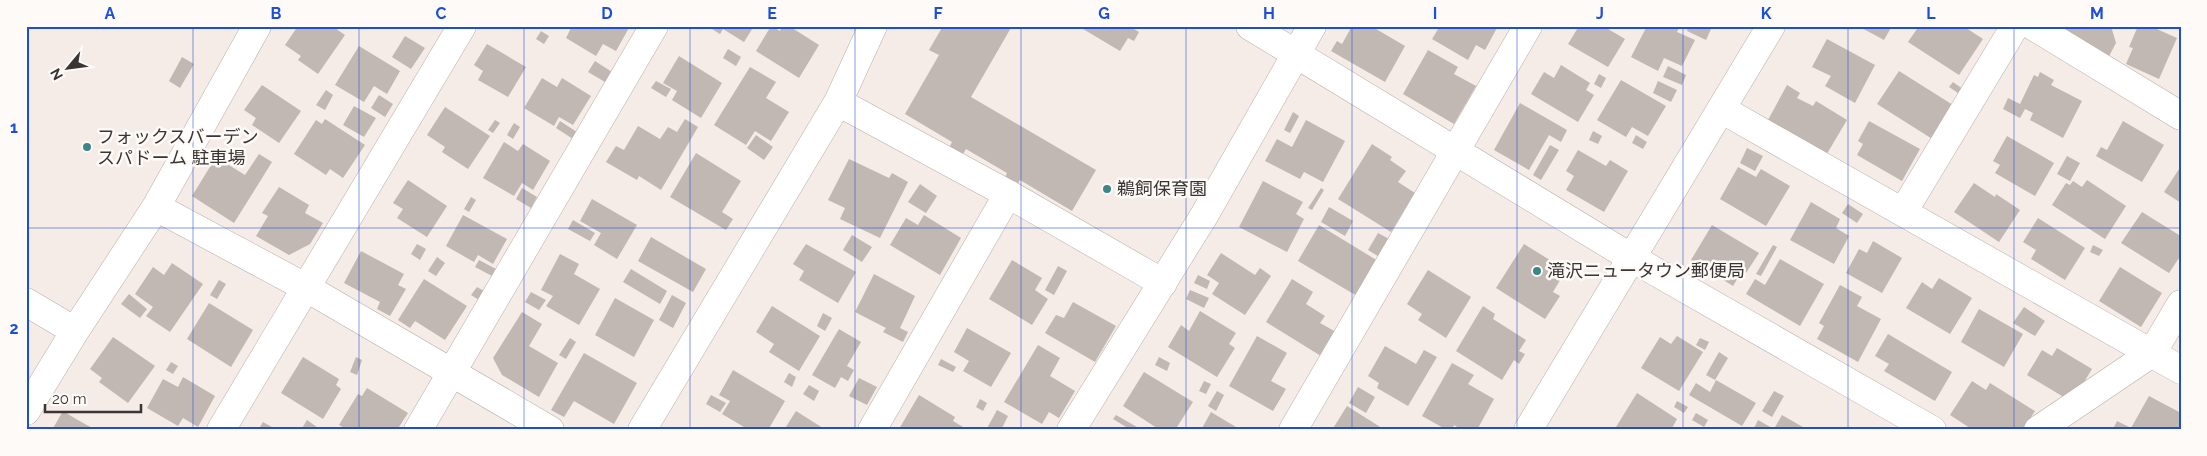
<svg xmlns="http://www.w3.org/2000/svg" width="2207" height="456" viewBox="0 0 2207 456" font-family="Raleway,'Noto Sans JP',sans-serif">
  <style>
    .building { fill: #c1b7b3 }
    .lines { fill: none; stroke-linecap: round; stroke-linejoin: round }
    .minor-casing { stroke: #bab0ac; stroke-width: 29 }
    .minor { stroke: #fff; stroke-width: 28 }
    .grid { fill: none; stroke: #1d4ed8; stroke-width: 1; stroke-opacity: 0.55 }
    .poi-dot { fill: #3d8587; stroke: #fefaf8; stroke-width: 2 }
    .labels { text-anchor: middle; stroke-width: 5; stroke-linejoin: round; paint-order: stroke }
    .poi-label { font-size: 18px; fill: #393534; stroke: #fefaf8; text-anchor: start }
    .neatline { fill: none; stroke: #1d4ed8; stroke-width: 2 }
    .grid-label { font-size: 16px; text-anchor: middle; font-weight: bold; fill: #1d4ed8 }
  </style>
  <rect width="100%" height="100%" fill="#f5ebe7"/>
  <!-- building -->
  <path class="building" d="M298,26H332L345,35L318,74L298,60L301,56L285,45Z
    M572,26H630L616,51L603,44L596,56L566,38Z
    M707,26H754L744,42L723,29L720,34Z
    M771,26L780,31L782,26H789L819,45L799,78L756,51Z
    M943,26H1012L971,97L1096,170L1072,211L1020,180L1014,190L1002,183L1007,173L966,149L960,159L947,152L952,142L905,114L939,55L929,50Z
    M1078,26H1129L1139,32L1134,41L1128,38L1120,51Z
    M1352,26H1371L1405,46L1385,82L1331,51L1337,41L1342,44Z
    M1440,26H1498L1485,50L1476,45L1468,60L1432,39Z
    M1579,26H1603L1625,39L1608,67L1568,44Z
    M1647,26H1680L1677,32L1695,40L1682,66L1664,58L1658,71L1631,57Z
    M1688,26H1706L1711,29L1706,40L1687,31Z
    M1858,26H1892L1884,40Z
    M1919,26H1963L1983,39L1959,75L1908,42Z
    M2061,26H2111L2116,43L2108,58L2060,29Z
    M2138,26H2150L2177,38L2159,79L2126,64L2133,48L2129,47Z
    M541,31L549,36L544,44L536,39Z
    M405,36L425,48L411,69L392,57Z
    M1827,39L1875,65L1855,103L1825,86L1831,76L1812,67Z
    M487,44L526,67L508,97L478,80L483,71L474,65Z
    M359,46L400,71L387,94L374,86L364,102L335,85Z
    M728,49L741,57L736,66L723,58Z
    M1428,50L1458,67L1454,74L1476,86L1454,124L1403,94Z
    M679,56L722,83L701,118L672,100L677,91L663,83Z
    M182,57L194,64L180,88L169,81Z
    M595,61L612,72L605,82L588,72Z
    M1561,65L1590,83L1586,90L1594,95L1578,122L1531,94L1544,72L1554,78Z
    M1668,66L1686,75L1682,85L1663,77Z
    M750,67L776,82L766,98L789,112L771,141L755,131L746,145L714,125Z
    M1899,71L1953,105L1937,142L1877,104Z
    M2040,72L2054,80L2051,85L2082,101L2063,138L2030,120L2033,113L2025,109L2020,118L2003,109L2008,98L2020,104L2034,75L2038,77Z
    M1599,74L1606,78L1601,88L1594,84Z
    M542,78L557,87L562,78L591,96L573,125L559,117L554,126L524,108Z
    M1621,80L1666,106L1648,136L1632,127L1626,137L1597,120Z
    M656,81L671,89L666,97L651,88Z
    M1658,81L1677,90L1671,102L1653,93Z
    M1953,82L1967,92L1964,97L1949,87Z
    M262,85L301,111L279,143L252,125L256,118L244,110Z
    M1787,85L1800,93L1797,98L1813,106L1816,101L1847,120L1825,157L1790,136L1791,133L1768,120Z
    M326,90L333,95L325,110L316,105Z
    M379,95L393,104L385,117L371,108Z
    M1520,103L1567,130L1561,142L1549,135L1529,170L1494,150Z
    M354,106L376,118L364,137L343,125Z
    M445,107L490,136L468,169L442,152L445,147L427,135Z
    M1293,112L1299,116L1290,133L1284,130Z
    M325,119L365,145L343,178L330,169L326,175L294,154L316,120L322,124Z
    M685,119L698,127L661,190L639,176L637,180L606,162L616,146L624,150L638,126L660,139L668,127L677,132Z
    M495,120L500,123L493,133L488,130Z
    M1306,120L1345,141L1323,182L1304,172L1300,179L1265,161L1277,139L1292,147Z
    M560,121L577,132L573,139L556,128Z
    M1869,121L1920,149L1902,181L1857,155L1863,144L1858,141Z
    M2123,121L2164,145L2142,182L2096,156L2101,147L2107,150Z
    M514,123L520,127L513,139L507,135Z
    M1593,131L1602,136L1598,144L1589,140Z
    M756,135L773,147L764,160L747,148Z
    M1636,135L1647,142L1643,149L1632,143Z
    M2007,136L2054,163L2035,196L1995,173L2000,165L1993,161Z
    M504,142L518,151L523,144L550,161L533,190L522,183L514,196L483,178Z
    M1372,144L1392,157L1390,160L1406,171L1398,182L1415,193L1391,232L1338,199Z
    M1550,145L1559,150L1541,180L1533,175Z
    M1747,148L1763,156L1755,171L1740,163Z
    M1578,150L1606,166L1610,160L1628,171L1604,212L1566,190L1574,176L1566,171Z
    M696,153L741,181L722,212L733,219L726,230L670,197Z
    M259,154L272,162L234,223L192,196L216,157L245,175Z
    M2067,156L2080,163L2070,181L2057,174Z
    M849,159L889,178L892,173L908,182L880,238L840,219L845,208L828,200Z
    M2181,166V203L2164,192Z
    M1738,167L1756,177L1761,169L1790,186L1766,226L1720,199Z
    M408,180L447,206L427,237L397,218L403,209L393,203Z
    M2087,180L2126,206L2105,239L2052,205L2066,183L2070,185L2073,181L2082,187Z
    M1263,181L1303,202L1296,214L1304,219L1287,252L1239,227Z
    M1974,183L1995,197L1996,194L2020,210L1999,242L1954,212Z
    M920,184L937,196L926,213L908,202Z
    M279,187L309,205L305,213L323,223L310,244L289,255L256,236L268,216L262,213Z
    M522,188L537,197L531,208L516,199Z
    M1321,188L1324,190L1312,210L1308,208Z
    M471,197L476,200L469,212L464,209Z
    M592,199L637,225L617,259L594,245L601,233L580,221Z
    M1811,202L1840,219L1836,228L1849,236L1834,264L1790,240Z
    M1848,204L1863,214L1857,223L1842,213Z
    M1329,207L1353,221L1345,236L1321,222Z
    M2142,212L2179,235L2181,232V255L2169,273L2121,243Z
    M463,215L507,239L493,264L478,255L474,262L446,246Z
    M924,215L961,238L940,275L890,245L906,218L918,225Z
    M2038,218L2085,248L2065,280L2031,259L2036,250L2023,242Z
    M573,220L595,233L590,241L568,229Z
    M1319,225L1378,261L1357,296L1298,261Z
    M1712,225L1759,253L1746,273L1742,271L1733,286L1691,260Z
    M1378,233L1391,240L1381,258L1368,250Z
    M852,235L872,247L862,262L843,250Z
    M651,237L706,269L693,292L638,261Z
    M1873,241L1902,258L1882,293L1846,273L1859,249L1867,253Z
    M417,244L426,249L420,260L411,254Z
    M806,244L856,272L838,303L799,280L804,271L793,264Z
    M1524,244L1566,270L1553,292L1560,296L1545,319L1496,288Z
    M1773,245L1777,247L1761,276L1756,274Z
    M2093,245L2103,250L2099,256L2090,252Z
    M361,251L404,274L398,285L406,289L390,316L377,309L380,302L344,283Z
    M1221,253L1255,275L1260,268L1271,276L1245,315L1212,294L1219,283L1207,275Z
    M560,254L579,264L574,274L600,289L579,325L546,306L553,296L541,290Z
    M437,257L445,263L436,276L428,271Z
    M1780,259L1824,284L1800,326L1746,294L1755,279L1765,285Z
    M479,260L498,270L494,277L475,267Z
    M1012,260L1042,278L1035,290L1048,299L1032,325L989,299Z
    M172,263L203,284L170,332L146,316L153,307L135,294L153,267L164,275Z
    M1058,266L1067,271L1054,295L1045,290Z
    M2120,267L2162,293L2141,327L2099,301Z
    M631,269L667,291L660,304L623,282Z
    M1428,270L1471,297L1446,338L1418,320L1422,314L1407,304Z
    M874,274L915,296L900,328L908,332L903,342L883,332L886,328L855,312Z
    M1198,275L1210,281L1207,289L1194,283Z
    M1939,278L1972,298L1950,334L1906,308L1922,282L1932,289Z
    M424,279L467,306L445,340L415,321L410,328L398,320Z
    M1292,279L1313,292L1306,304L1325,316L1320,323L1336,332L1321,356L1266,322Z
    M219,280L226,284L217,299L210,295Z
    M1840,285L1862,297L1857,306L1881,319L1858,362L1817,339L1824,326L1819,323Z
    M477,287L484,291L479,300L471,295Z
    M1190,290L1209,298L1204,308L1186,299Z
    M531,292L546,300L539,310L525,302Z
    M129,294L147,309L140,318L121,304Z
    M672,295L686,303L673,328L659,320Z
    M615,298L654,320L634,357L595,335Z
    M1073,302L1116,326L1095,362L1045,333L1056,315L1064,318Z
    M209,303L253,330L231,367L187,339Z
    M772,306L820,336L799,371L769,352L774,344L756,332Z
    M1483,306L1495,314L1493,319L1526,340L1519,351L1525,354L1519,364L1514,360L1502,380L1456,351Z
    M2024,307L2045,321L2035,336L2013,323Z
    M1979,309L2023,334L2004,367L1961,342Z
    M1200,311L1236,333L1229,344L1235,348L1217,377L1168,347L1181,325L1189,331Z
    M522,312L542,324L529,346L558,363L539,397L502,375L493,358Z
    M823,313L832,318L825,331L817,326Z
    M967,328L1011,353L991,387L963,371L969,361L954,352Z
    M839,329L861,342L847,366L854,370L848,381L841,377L835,388L812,375Z
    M1888,334L1952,372L1935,401L1884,371L1889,364L1875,356Z
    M1257,336L1287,353L1271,381L1286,389L1273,411L1229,386Z
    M1677,336L1703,352L1679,391L1641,368L1660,337L1671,344Z
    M113,337L155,366L128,403L99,382L102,378L90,369Z
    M570,338L576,342L566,359L559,355Z
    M1700,338L1709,342L1705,350L1696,345Z
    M1038,345L1060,358L1050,376L1075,391L1059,418L1049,412L1042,424L1004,402Z
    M1385,346L1416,364L1424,350L1437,357L1408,406L1377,388L1379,383L1368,376Z
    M2057,348L2092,369L2072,402L2027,375L2042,350L2052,356Z
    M1719,352L1728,358L1715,380L1706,375Z
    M584,353L637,383L614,424L574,401L564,417L551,410Z
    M303,357L339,379L336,385L341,389L323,419L281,393Z
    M356,357L362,360L357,375L350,372Z
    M1159,357L1170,363L1167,371L1155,365Z
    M941,359L956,367L953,372L938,365Z
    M171,362L178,366L173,374L166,370Z
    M1452,363L1474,375L1468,384L1494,399L1477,430H1462L1454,425L1452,430H1447L1422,416Z
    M733,370L785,401L768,430H749L722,414L730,401L719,395Z
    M1144,372L1193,402L1175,430H1160L1123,406Z
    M789,373L796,377L792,387L784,382Z
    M183,377L215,396L198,427L183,418L178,426L147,408L163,379L178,387Z
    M859,378L877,387L867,405L849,396Z
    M1716,380L1756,403L1742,426L1689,395L1696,383L1710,392Z
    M1204,381L1211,384L1206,394L1199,391Z
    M1972,381L1986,390L1990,383L2035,411L2023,430H1973L1950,415Z
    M809,385L819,391L814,401L803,394Z
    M1358,387L1375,397L1366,413L1349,403Z
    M367,388L408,413L397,430H348L339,425L358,394L362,396Z
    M1217,391L1224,395L1216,411L1208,406Z
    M1774,391L1784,396L1772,417L1762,411Z
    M1637,393L1677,419L1671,430H1620L1616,427Z
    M711,395L726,403L720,412L706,404Z
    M919,395L955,417L953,421L968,430L899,429Z
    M2149,396L2181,413V430H2118L2114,427L2117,421L2131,428Z
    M980,399L987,403L983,411L976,407Z
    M1677,401L1688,407L1684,413L1674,407Z
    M1347,406L1385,430H1332Z
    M997,410L1008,416L1001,430H986Z
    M63,411L76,419L96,430H52Z
    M796,411L826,430H784Z
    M1211,412L1241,430H1201Z
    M1696,413L1708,420L1704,427L1692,420Z
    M1116,415L1137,427L1135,430H1131L1113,419Z
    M1782,415L1808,430H1753L1758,420L1774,429Z
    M307,420L321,430H301Z
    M263,422L277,430H258Z"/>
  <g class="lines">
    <!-- minor casing -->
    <g class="minor-casing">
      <path id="minor" d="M1250,26L1630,257L1932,430
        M2033,26L2181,116
        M838,102L1008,194L1163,283
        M1721,109L2181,370
        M156,207L305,287L550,430
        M1903,212L2015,26
        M26,302L75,331
        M26,411L75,331L156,207L257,26
        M221,430L462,26
        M418,430L654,26
        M642,430L838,102L873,26
        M872,430L1008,194
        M1071,430L1205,214L1312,26
        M1293,430L1528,26
        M1528,430L1771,26
        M2038,430L2152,353L2181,304"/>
    </g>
    <!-- minor -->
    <use href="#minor" class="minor"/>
  </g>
  <!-- grid -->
  <path class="grid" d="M193,26V430M359,26V430M524,26V430M690,26V430M855,26V430M1021,26V430M1186,26V430M1352,26V430M1517,26V430M1683,26V430M1848,26V430M2014,26V430M26,228H2181"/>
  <!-- markers -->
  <g class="poi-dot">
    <circle cx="87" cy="147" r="5"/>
    <circle cx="1107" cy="189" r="5"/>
    <circle cx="1537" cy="271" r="5"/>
  </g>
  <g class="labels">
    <!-- poi labels -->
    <g class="poi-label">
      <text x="97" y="143">フォックスバーデン<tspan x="97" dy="21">スパドーム 駐車場</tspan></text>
      <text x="1117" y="195">鵜飼保育園</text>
      <text x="1547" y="277">滝沢ニュータウン郵便局</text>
    </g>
  </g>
  <!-- border -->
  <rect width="2207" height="456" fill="none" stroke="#fefaf8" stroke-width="55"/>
  <!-- north arrow -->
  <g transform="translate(68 68) rotate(241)" stroke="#fefaf8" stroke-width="4" paint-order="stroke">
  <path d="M0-4L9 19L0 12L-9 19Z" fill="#393534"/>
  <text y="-8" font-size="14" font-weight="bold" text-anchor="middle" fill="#393534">N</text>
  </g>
  <!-- scale -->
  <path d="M45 404v8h96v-8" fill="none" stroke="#393534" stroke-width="2.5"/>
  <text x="52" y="404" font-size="15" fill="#393534" stroke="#fefaf8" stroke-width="4" paint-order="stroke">20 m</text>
  <rect x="28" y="28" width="2152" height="400" class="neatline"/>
  <g class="grid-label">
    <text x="110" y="19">A</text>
    <text x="276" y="19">B</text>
    <text x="441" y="19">C</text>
    <text x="607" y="19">D</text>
    <text x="772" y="19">E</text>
    <text x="938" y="19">F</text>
    <text x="1104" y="19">G</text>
    <text x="1269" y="19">H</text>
    <text x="1435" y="19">I</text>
    <text x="1600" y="19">J</text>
    <text x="1766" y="19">K</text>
    <text x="1931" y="19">L</text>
    <text x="2097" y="19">M</text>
    <text x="14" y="133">1</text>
    <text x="14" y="334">2</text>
  </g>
</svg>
